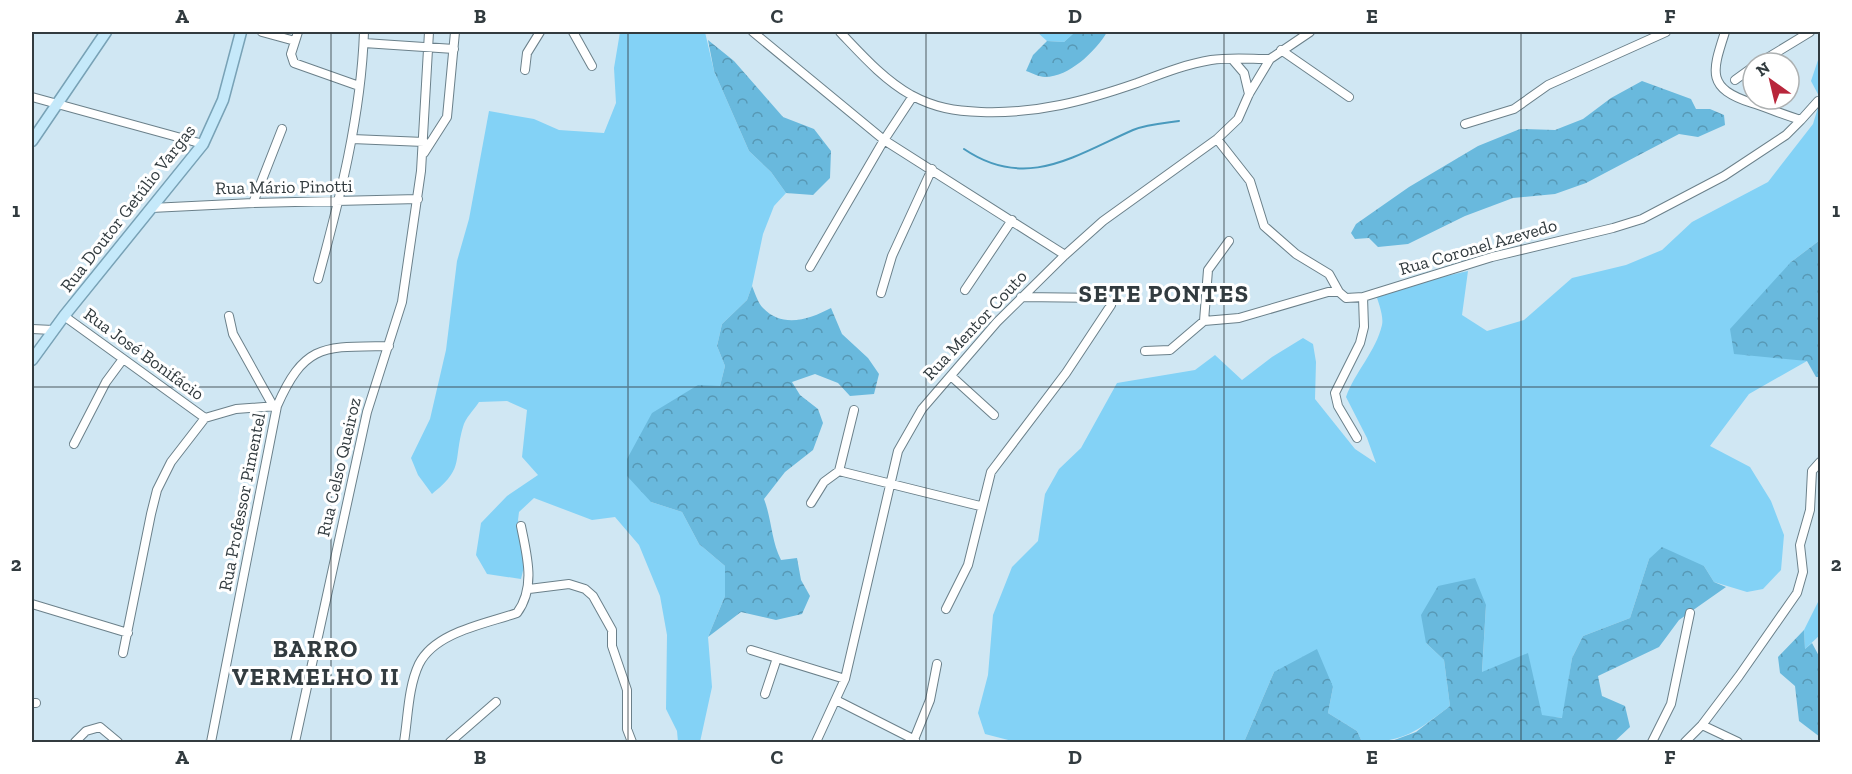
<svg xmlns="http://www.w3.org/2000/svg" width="1852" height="774" viewBox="0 0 1852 774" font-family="'Zilla Slab',serif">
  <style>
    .green { fill: #83d2f6 }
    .forest { fill: url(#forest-crowns) }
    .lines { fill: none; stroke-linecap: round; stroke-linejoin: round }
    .stream { stroke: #499abd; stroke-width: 2 }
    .minor-casing { stroke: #6b808a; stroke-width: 10 }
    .major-casing { stroke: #78a2b6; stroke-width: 13 }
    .minor { stroke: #fff; stroke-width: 8 }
    .major { stroke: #c5e9fa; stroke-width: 10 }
    .grid { fill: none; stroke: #323b3f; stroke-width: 1.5; stroke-opacity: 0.55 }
    .labels { text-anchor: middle; stroke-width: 6; stroke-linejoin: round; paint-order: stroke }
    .street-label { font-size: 18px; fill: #323b3f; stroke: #fff }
    .district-label { font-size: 24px; font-weight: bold; letter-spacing: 1.5px; fill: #323b3f; stroke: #fff }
    .neatline { fill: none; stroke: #323b3f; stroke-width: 2 }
    .grid-label { font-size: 20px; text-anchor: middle; font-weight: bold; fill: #323b3f }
  </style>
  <defs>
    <pattern id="forest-crowns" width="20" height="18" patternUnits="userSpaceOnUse" patternTransform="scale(1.5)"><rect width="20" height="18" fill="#69b9dd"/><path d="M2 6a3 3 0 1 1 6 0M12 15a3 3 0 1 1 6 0" fill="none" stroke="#5798b5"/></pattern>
  </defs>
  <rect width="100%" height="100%" fill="#d0e7f3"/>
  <!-- green -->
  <path class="green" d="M620,32H705L714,71L749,151L771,172L786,193L774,206L763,234L752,286L747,300L722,324L717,346L725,366L720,386L651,502L682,512L699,544L725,566V596L708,637L712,687L700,742H678L677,731L666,709L667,635L660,596L639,545L615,517L592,520L534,498L519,512L518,520L526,558L521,579L487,574L476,555L481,523L507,496L538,475L522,457L527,410L507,401L479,402C474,410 465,418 463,427C453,461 465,468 432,494L418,475L411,458L430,419L446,350L457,261L469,219L489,111L534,119L559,130L604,133L616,103L614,68Z
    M1037,32H1075L1064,42L1047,41Z
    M1820,54V98L1811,81Z
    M1820,101V240L1791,262L1792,358L1807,361L1749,394L1710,446L1750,467L1771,501L1784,535L1781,570L1763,589L1747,592L1714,582L1704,566L1649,559L1630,618L1583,636L1572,658L1563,718L1542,716L1482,673L1486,605L1426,643L1444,660L1450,706C1417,731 1405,742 1362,742L1357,731L1328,713L1333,687L1274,672L1244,742H1016L985,734L978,713L988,675L993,615L1012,567L1038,541L1045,494L1059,469L1081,448L1117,383L1195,370L1215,355L1242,380L1272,357L1303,338L1313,344L1316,362L1315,399L1355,449L1376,463L1367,438L1346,397C1355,372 1376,351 1382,325C1384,316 1378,301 1375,292L1468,271L1462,315L1487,331L1524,320L1572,278L1626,265L1662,250L1692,222L1768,182L1813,124Z
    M1820,598V635L1805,649L1804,630Z"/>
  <!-- forest -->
  <path class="forest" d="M1075,32H1107C1096,51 1069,77 1045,77C1039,77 1032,73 1026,71L1033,55L1047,41L1064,42Z
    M708,40L734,61L783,117L814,129L831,151L830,178L813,195L786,193L771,172L749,151L714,71Z
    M1642,81L1691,99L1696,109H1710L1724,115L1725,125L1698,137L1679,134L1586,183L1555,194L1513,198L1465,216L1408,244L1378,247L1369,238L1355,239L1351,233L1356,224L1409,187L1478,146L1520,129L1555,130L1583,119L1611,98Z
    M1820,240V377H1816L1807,361L1734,354L1730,329L1791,262Z
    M752,286C755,293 758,303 763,308C783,329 810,319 831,308L842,334L868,358L879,374L874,394L850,396L838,383L815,374L792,382L800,395L818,409L823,423L813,450L785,472L764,499C772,520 771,540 781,560L797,558L801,580L810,596L802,614L776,620L741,612L708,637L725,596V566L699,544L682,512L651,502L627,476V459L652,413L698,385L720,386L725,366L717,346L722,324L747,300Z
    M1662,547L1704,566L1714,582L1726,587L1679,620L1659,647L1598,676L1602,696L1625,706L1630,727L1614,742H1389L1416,732L1450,706L1444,660L1426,643L1421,615L1438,586L1475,578L1486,605L1482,672L1528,653L1542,715L1562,718L1572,658L1583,636L1630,618L1649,559Z
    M1804,630L1805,649L1812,643L1820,658V737L1799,721L1795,686L1780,673L1778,657Z
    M1317,649L1333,687L1328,713L1357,731L1362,742H1244L1274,672Z"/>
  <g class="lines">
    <!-- stream -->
    <path class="stream" d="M964,149C1026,191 1074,156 1133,130C1147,124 1165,123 1179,121"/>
    <!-- minor casing -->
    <g class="minor-casing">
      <path id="minor" d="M262,32L295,41
        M298,32L291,54L294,63L359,86
        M573,32L592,66
        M753,32L884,140L1065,255
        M840,32C862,55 883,79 911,95C935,108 955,111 981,112C1037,114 1085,101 1137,83C1161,74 1186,64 1211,60C1230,57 1251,59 1270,59
        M364,43L454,49
        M1281,50L1349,97
        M1232,59L1244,73L1249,94
        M1759,63L1810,32
        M525,70L527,53L540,32
        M1735,80L1753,67
        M32,97L203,144
        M1801,120L1818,101
        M1465,124L1514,109L1548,85L1666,32
        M352,139L424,142
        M1217,139L1250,181L1264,226L1296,254L1329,274L1339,292L1346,298L1363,297L1492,257L1613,228L1642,219L1724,176L1786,135L1801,120C1784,115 1768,108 1752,103C1706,88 1712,72 1725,32
        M424,153L447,117L455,32
        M253,203L282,129
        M151,208L253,203L418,199
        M810,267L884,140L913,96
        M318,279C340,198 361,116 364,32
        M965,290L1012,220
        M881,293L892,256L932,169
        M64,316L205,418
        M229,316L233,334L272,404
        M1204,321L1208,270L1229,241
        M32,329L53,330
        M1145,351L1170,350L1204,321L1239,318L1328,292H1339
        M951,376L994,415
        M1357,438L1338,406L1335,393L1360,343L1364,327L1363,297
        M74,444L106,382L123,359
        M839,471L980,506
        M811,503L824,482L839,471L854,410
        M529,589L569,584L585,589L593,596L612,630V646L627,690V729L632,742
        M32,604L128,633
        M946,609L968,565L991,472L1066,373L1111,305L1105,298L1021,297
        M751,650L845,679
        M123,653L151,514L157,490L171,462L205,418L236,409L277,406
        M765,694L777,658
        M836,700L915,740
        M32,703H36
        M1702,725L1738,742
        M75,742L86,731L100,727L118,742
        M211,742L277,406C305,342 325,347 389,346
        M295,742L367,412L402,302L421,171L429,32
        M404,742C408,718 408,687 419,664C435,632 485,624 517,613C536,587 527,556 521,526
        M450,742L496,702
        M816,742L845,679L898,451L922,409L997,322L1065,255L1103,221L1217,139L1238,119L1249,94L1270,59L1310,32
        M913,742L930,700L937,664
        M1652,742L1671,704L1690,613
        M1685,742L1702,725L1739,676L1797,593L1803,572L1800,545L1810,510L1812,471L1820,462"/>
    </g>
    <!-- major casing -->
    <g class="major-casing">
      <path id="major" d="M32,141L106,32
        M32,360L64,316L203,144L223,100L241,32"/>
    </g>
    <!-- minor -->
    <use href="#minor" class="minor"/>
    <!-- major -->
    <use href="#major" class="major"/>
  </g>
  <!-- grid -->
  <path class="grid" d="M331,32V742M628,32V742M926,32V742M1224,32V742M1521,32V742M32,387H1820"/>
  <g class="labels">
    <!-- street labels -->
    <g class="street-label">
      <text transform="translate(284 187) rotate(-1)" y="6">Rua Mário Pinotti</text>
      <text transform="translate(128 208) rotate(-52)" y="6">Rua Doutor Getúlio Vargas</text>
      <text transform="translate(1478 247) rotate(-16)" y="6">Rua Coronel Azevedo</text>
      <text transform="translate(975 325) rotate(-47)" y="6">Rua Mentor Couto</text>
      <text transform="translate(144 354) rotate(36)" y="6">Rua José Bonifácio</text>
      <text transform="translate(339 467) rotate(-77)" y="6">Rua Celso Queiroz</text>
      <text transform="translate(242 502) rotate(-79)" y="6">Rua Professor Pimentel</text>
    </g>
    <!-- district labels -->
    <g class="district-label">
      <text x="1164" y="302">SETE PONTES</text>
      <text x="316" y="657">BARRO<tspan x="316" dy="28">VERMELHO II</tspan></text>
    </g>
  </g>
  <!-- border -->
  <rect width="1852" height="774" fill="none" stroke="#ffffff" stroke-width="66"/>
  <!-- north arrow -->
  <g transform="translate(1771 81) rotate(326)"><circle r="28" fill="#ffffff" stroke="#adb1b2" stroke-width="1.5"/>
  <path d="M0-4.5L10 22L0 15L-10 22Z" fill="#b8263b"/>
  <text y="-9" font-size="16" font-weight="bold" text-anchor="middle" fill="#323b3f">N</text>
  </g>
  <rect x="33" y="33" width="1786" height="708" class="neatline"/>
  <g class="grid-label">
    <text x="182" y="23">A</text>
    <text x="480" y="23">B</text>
    <text x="777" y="23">C</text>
    <text x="1075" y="23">D</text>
    <text x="1372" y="23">E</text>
    <text x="1670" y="23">F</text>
    <text x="16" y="217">1</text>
    <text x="1836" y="217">1</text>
    <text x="16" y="571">2</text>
    <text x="1836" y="571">2</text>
    <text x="182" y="764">A</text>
    <text x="480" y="764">B</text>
    <text x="777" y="764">C</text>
    <text x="1075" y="764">D</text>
    <text x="1372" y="764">E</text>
    <text x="1670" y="764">F</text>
  </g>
</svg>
